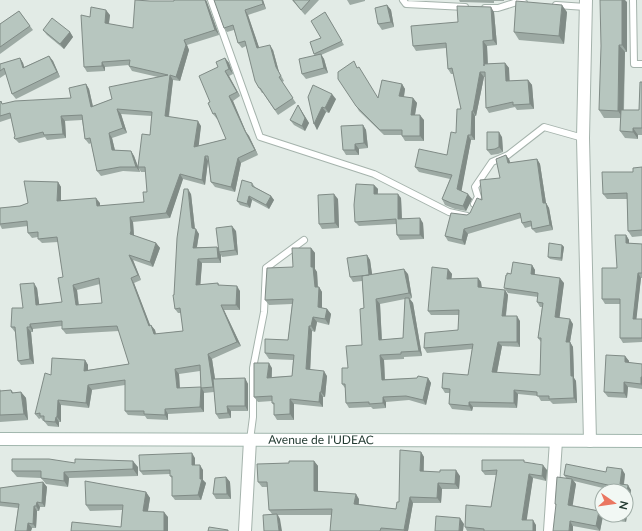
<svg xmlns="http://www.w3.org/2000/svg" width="642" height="531" viewBox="0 0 642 531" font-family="Lato,sans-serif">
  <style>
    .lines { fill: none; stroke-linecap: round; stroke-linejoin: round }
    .service-casing { stroke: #a5b3ac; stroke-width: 8 }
    .minor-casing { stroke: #a5b3ac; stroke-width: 14 }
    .secondary-casing { stroke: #a1b6ad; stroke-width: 14 }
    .service { stroke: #fff; stroke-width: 6 }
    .minor { stroke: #fff; stroke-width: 12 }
    .secondary { stroke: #fff; stroke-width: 12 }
    .wall { fill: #9daaa4; fill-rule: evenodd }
    .shaded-wall { fill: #808b86 }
    .building { fill: #b7c6bf; stroke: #808b86; fill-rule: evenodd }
    .labels { text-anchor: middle; stroke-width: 4; stroke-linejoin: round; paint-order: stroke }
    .street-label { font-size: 12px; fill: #233b32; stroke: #f2f8f4 }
  </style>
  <rect width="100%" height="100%" fill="#e2ebe6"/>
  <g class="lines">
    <!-- service casing -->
    <g class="service-casing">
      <path id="service" d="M211,0L260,137L374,174L449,212L467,216
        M403,0L406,4L465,7
        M633,0L634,64H642
        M556,5L586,7
        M485,8H498L517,2L524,3
        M474,204L478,197L475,187L492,162L508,155L544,127L583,138
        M250,440L253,417V368L264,312L266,268L304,240"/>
    </g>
    <!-- minor casing -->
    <g class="minor-casing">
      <path id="minor" d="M586,0L583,138L590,441
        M245,531L250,440
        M550,531L556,441"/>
    </g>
    <!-- secondary casing -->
    <g class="secondary-casing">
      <g id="secondary">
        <path id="s1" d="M0,439L642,441"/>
      </g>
    </g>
    <!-- service -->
    <use href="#service" class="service"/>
    <!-- minor -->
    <use href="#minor" class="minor"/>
    <!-- secondary -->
    <use href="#secondary" class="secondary"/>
  </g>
  <!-- wall -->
  <path class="wall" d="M174,0H206L219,35L187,45L189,50L180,81L173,80L169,117L201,126L198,146L226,139L218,118L217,119L213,114L210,102L218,67L225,58L229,63L233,74L229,76L240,96L233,101L246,132L249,136L258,155L241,163L235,192L215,187L211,182L208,161L205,185L183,179L170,218L133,222L134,236L156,243L160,248L153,267L133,260L141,280L134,283L150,325L155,330L156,334L183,331L181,313H178L175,309L174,295L191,194L195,229L199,234L197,247H217L218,248L236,231L238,255L222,257L221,255V263H202L200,285L218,283L219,285L240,291V310H224L241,346L212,359L215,379L245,378L248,384V411H231V418L219,419L216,414L214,392L204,393V392V412L168,414V420L147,419L145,416L128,415L125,411V385L92,390L89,408L61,405V422H59V427L48,426L44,421H43L41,418L39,419L35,414L51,375L85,360L88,365V370L129,364L119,331L66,334L62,329V326L33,329V332H31L34,364L21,365L18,361L15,332L11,327L23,308L37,288L39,304L62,302L63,277L58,242L42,243L38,239V237L32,238L28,233V226L2,229L0,225V208L20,206L28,203L58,182L61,187V200L100,203V206L144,202L147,192L146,172H141L138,167L150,135L152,116L121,114L127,133L112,138L115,150L131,151L134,156L140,172L123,171L101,176L97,171L91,143L89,144L85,139L82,120L65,121L66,138L47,140L45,137L19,143L14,138L15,136L12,118L0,122V102L2,104L71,98L86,84L89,89L93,106L112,99L158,77L132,71L129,66V65L105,67V71L87,72L84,67L90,17L110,15L109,24L133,28L150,1H174ZM100,284L102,303L79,305L77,290ZM200,371L201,388H180L179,374Z
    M214,0H263L266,9L248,15L259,48L273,50L279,72L284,81L282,82L296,103L278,115L263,93H262L259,88L246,46L242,48L238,43L234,30L227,32L224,28Z
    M292,0H319L305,15Z
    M347,0H365V1L350,5Z
    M444,0H504V1H494V3L460,2L459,0Z
    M627,2V52H625L624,110H639L642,82V135H638V139L625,138L620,131L621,118H604L599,110Z
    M387,5L391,10L394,27L382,30L378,24Z
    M19,11L33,30L0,54V24Z
    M325,12L344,45L321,55L324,59L328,73L306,79L302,74L315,56L314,54L321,38Z
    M494,12L497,45L487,46L488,64L505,63L509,68V81L528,80L532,85L534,109L517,110L515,107L489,113L486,108L485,77H484L476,116H475V140H471L461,191L472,199L466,211L455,209L445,205L442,199L450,179L419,172L415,167L447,155L456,133L461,109L454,74H451L448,69L446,48L416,51L413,46Z
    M567,12L564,44L519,40L514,32Z
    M43,30L70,32L73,37L64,49L47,35Z
    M49,56L53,61L60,77L16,99L12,94L6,74L0,78V64L20,58L23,63L24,67Z
    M402,84L405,89L404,97L413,98L417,103L415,115L424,120V141H405L402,136V135H384L359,111L356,106L378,98Z
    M308,97L336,99L329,113L326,112L317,130Z
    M301,110L309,123L305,131L294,125L290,120Z
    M363,125L366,130L368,148L359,149V155H346L343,150Z
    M502,137L503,152L498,154L491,155L487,150Z
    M509,159L510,163L537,159L540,164L546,203L549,208L553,230L536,233L532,229V226L525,228L522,223L521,218L468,234L465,245L448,241L445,236L470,213L500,178Z
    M642,167V236L632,237L628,231L627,199H607L603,194L633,172Z
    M252,183L255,187L271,196L274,200L269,209L252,200L250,208L240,205L237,201Z
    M374,185L378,189V194L401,198L402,218L423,223L424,239L400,240L397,235L396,224L359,226L355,222Z
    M338,199L339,228L322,229L319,224Z
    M626,235L629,240V243L642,244V278H641L636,319H642V342L623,343L620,338V304H605L602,299L617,268Z
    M562,245L564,247L562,261L550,259L548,257Z
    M311,248L315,253V269L317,272L318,287H319L322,292V308L327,309L331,314L329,325L317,322L315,332L312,331L310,370L327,376L325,397H323V407L294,404V420H277L274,415V405L272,403V401L258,402L254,397L272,368V377L292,376L293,360L269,359L265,353L288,340L292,304L269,305L265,300L293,267Z
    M367,255L370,260L372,275L408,274L412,298L410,299L413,303L422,356L404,357V359L384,360L385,379L428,378L431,383L426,405L409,400L386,402V408L373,409L371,407L349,408L346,403L345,388L342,384L348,368L362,345L364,308L362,281L353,282L350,277ZM405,299L403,338L382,340L380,304Z
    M532,265L535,270V275L564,283L559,318L573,324L570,342L573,347L574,378L576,381L577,403L553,404L550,401H541L538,396L518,394L517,408L473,407L472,411L452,409L449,404L450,393H445L442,388L468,375L472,349L427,353L424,348L458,330L459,315H431L428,311L448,269L452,274L451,279L478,278L481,282L482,288L505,290L508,295L506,316L520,321V347L502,346L497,373L540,375L541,342L538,338L542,307H540L537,302L538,297L508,293L504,288L511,274Z
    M625,356L629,361V363L642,364V389L628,387L627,398L608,397L604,392Z
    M0,389L1,391L11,390L14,393L21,392L26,398L28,420L0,422Z
    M421,452L424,457V471L460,476L459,489H442L441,503H413L408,531H330L331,515H278L280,519L272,514L269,510L268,487H262L258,482L289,463L314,461L318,466V491L359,499V504L396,509Z
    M195,458V465L203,470V480L206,483L201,500H175L172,496V478L170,476V474L143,475L140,471Z
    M75,463L138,467V476L69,478L68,487L46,484L41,478L17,477L12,471Z
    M526,463L547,470L546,481L533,478L526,520L536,525V531H467L465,527L491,507L496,475H485L482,471Z
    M606,472L625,474L624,485L631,490L626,522L610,520L607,515L611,490L574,481L576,484L572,505L599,511L603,516L600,531L573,526L555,504L566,478L564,475Z
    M226,477L230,482L231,499H216L213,494Z
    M43,482L47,487L45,507H40L39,511H37L36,528H32L31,531H15L18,508L0,506V488Z
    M146,492L150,498L148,511L168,517L121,527L122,510L90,511L86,505Z"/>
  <!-- shaded-wall -->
  <path class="shaded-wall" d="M205,0H206L207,2L219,35L215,30Z
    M262,0H263L266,9L263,4Z
    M622,0H625L627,2V52L622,45Z
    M387,5L391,10L394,27L391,22Z
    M562,5L567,12L564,44L559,36Z
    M491,7L494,12L497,45L493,40Z
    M106,10L110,15L108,28L105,23Z
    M245,10L248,15L261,53L257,48Z
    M70,32L73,37L64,49L60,44Z
    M184,40L187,45L189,50L180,81L176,77Z
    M483,41L487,46L488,72L484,66Z
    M270,45L273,50L279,72L284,81L276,67Z
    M619,45L625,52L623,118L618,111Z
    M321,54L324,59L328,73L324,68Z
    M49,56L53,61L60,77L57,72Z
    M20,58L23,63L26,73L23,68Z
    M225,58L229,63L233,74L229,69Z
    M102,62L105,67V71L102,66Z
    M505,63L509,68L510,86L506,81Z
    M225,71L229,76L240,96L237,92Z
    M480,72L484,77L476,116L473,111Z
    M170,75L173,80L168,121L165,116Z
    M528,80L532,85L534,109L530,104Z
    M86,84L89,89L94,112L91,107Z
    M402,84L405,89L403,101L399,96Z
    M332,94L336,99L329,113L325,108Z
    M229,96L233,101L246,132L249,136L258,155L255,150L245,131Z
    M413,98L417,103L414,120L411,115Z
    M298,105L309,123L305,131L302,126Z
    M322,107L326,112L317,130L314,124Z
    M117,109L121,114L127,133L123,128Z
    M472,111L475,116V140L471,135Z
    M420,115L424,120V141L420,136Z
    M61,116L65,121L66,138L63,134Z
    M198,121L201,126L198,152L194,147Z
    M363,125L366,130L368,148L364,143Z
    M633,128L638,135V139L633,132Z
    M499,132L502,137L503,152L499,147Z
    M109,133L112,138L116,155L112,150Z
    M468,135L471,140L461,194L457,189Z
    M355,144L359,149V155L355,150Z
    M131,151L134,156L140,172L136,167Z
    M506,155L509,159L512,168L508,163Z
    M205,156L208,161L205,185L202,180Z
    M238,158L241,163L235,192L231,187Z
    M537,159L540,164L546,203L549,208L553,230L550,225L543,203Z
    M180,174L183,179L170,218L166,213Z
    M58,182L61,187V206L57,201Z
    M374,185L378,189L377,199L374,194Z
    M188,189L191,194L195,230L196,229L199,234L196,252L193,248L192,228Z
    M334,194L338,199L339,228L335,223Z
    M398,194L401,198L402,223L398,219Z
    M468,194L472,199L466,211L463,206Z
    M249,196L252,200L250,208L247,204Z
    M271,196L274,200L269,209L266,205Z
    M96,198L100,203V211L97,206Z
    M130,217L133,222L134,236L130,234Z
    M420,218L423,223L424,239L420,235Z
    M232,226L236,231L238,255L235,250Z
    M464,229L468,234L465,245L462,240Z
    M626,235L629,240V248L626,243Z
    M156,243L160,248L153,267L150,262Z
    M562,245L564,247L562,261L561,258Z
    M217,247L221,251L219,252L221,255V263L218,258Z
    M311,248L315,253V269L317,272L318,293L315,287L311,267Z
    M129,255L133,260L141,280L138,275Z
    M367,255L370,260L373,280L369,275Z
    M198,259L202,263L200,290L196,285Z
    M532,265L535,270L534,279L531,274Z
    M404,269L408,274L412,298L409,293Z
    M448,269L452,274L451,284L447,279Z
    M638,273L641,278L636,323L633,319Z
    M131,278L134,283L152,330L149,326Z
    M478,278L481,282L482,292L478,287Z
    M560,278L564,283L559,322L555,317Z
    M34,283L37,288L40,310L36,305Z
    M73,285L77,290L79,310L76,305Z
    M237,286L240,291V310L236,305Z
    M319,287L322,292V312L318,307Z
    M505,290L508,295L505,321L502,316Z
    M409,298L413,303L422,356L419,351Z
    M376,299L380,304L382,345L379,340Z
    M221,305L224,310L241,346L237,342Z
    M327,309L331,314L329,325L325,319Z
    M517,316L520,321V347L517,342Z
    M313,317L317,322L315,332L311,326Z
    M570,319L573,324L570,342L573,347L574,378L576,381L577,403L574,398L566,342Z
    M30,324L33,329V332L30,327Z
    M151,325L155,330L157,339L154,334Z
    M309,326L312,331L310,374L306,369Z
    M27,327L31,332L34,364L30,359Z
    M498,342L502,346L496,377L492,372Z
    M208,354L212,359L217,392L213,387Z
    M380,355L384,360L385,385L382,380Z
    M625,356L629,361V367L625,362Z
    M85,360L88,365V376L84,371Z
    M269,363L272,368L271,383L267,378Z
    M175,369L179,374L180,393L177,388Z
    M324,371L327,376L325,397L321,392Z
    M641,377L642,378V386L641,384Z
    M245,378L248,384V411L245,406Z
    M428,378L431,383L426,405L423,400Z
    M624,382L628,387L627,398L624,393Z
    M88,385L92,390L89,408L86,403Z
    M201,387L204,392V412L200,407Z
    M514,390L518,394L517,408L514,403Z
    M21,392L26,398L28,420L24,414Z
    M320,392L323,397V407L319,402Z
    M383,397L386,402V408L383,403Z
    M290,399L294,404V420L290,414Z
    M58,400L61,405V422L57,417Z
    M469,402L473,407L472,411L469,406Z
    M227,406L231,411V418L228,413Z
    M165,409L168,414V420L165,415Z
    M56,417L59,422V427L55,422Z
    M421,452L424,457L423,476L420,471Z
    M192,453L195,458V470L192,465Z
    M133,461L138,467V476L133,469Z
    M314,461L318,466V496L314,491Z
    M200,465L203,470V480L206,483L201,500L198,495L200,479Z
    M543,465L547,470L546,481L542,476Z
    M622,469L625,474L623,489L620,484Z
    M456,470L460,476L459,489L455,484Z
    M64,472L69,478L68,487L64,481Z
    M529,474L533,478L526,525L522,520Z
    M226,477L230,482L231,499L227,494Z
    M572,479L576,484L572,510L568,505Z
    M43,482L47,487L45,507L42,503Z
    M438,483L442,489L441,503L437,498Z
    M628,485L631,490L626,522L623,517L624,515H626V499Z
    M146,492L150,498L147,516L143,511Z
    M356,494L359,499L358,509L354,504Z
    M410,497L413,503L408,531H404Z
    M37,502L40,507L39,511L36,506Z
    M34,506L37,511L36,528L33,524Z
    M599,511L603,516L600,531L596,526Z
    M164,512L168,517V531H164Z
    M277,514L280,519L282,531H279Z
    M460,518L464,524L463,531H459Z
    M533,520L536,525V531H533Z
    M570,521L573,526V531H569Z
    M28,523L32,528L31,531H27Z"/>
  <!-- building -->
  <path class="building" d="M135,0L150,1H174V0H205L215,30L184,40L186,45L176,77L170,75L165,116L198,121L194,147L226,139L215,113L213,114L208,103L210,102L199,76L218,67L216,62L225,58L229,69L225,71L237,92L229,96L245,131L255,150L238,158L231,187L211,182L208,156H205L202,180L180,174L166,213L130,217L131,231L130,234L156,243L150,262L129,255L138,275L131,278L149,326L151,325L154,334L183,331L180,308L175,309L173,295H174L177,238L184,189H188L192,228L196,229L193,248L217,247L218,258L198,259L196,285L218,283V285L237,286L236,305H221L237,342L208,354L213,387L201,388L200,365L175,369L177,388L201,387L200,407L165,409V415L144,414V411H125V380L88,385L86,403L58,400L57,417H56L55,422L44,421V416H40V413L35,414L45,373L51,375L52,358L85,360L84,371L129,364L117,326L62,329V321L30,324V327H27L30,359L18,361L15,327H11L12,308H23L20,284L34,283L36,305L62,302L58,278L63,277L57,237L38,239V232L28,233L27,221L0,224V208L20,206L28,203L24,181L58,182L57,201L96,198L97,206L144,202L143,192H147L145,167H138L142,134L150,135L152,112L117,109L123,128L109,133L112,150L131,151L136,167H120L97,171L90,138L85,139L82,115L61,116L63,134L44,135L43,132L15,139L14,138L15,136L10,113L0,116V102L1,101L2,104L15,101L71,98L69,88L86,84L91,107L112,99L109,87L168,75L129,66L130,60L102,62V66L84,67L81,15L90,17L91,7L106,10L105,23L133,28ZM99,278L102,303L76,305L73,285Z
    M214,0H262L263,4L245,10L257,48L270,45L276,67L281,76L279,77L293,98L275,110L260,88H259L255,81L245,41L238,43L233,25L224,28Z
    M293,0H310L301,10Z
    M600,0H622V45H619L618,111L599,110L601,46Z
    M516,1L562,5L559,36L514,32Z
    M387,5L391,22L378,24L375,8Z
    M457,6L491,7L493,40L483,41L484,66V64L505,63L506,81L528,80L530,104L513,105V102L486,108L485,72H480L473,111H472L471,135H468L457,189L468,194L463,206L451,203L442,199L452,175L415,167L419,149L447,155L451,132L456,133L457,109H461L452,68L448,69L446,43L413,46L411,26L458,22Z
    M19,11L30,26L0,47V24Z
    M325,12L342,41L314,54L310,42L321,38L311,21Z
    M52,18L70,32L60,44L43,30Z
    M321,54L324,68L302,74L299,59Z
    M49,56L57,72L12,94L4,68L0,71V64L20,58L23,68Z
    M354,61L357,68L359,67L378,98L382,80L402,84L399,96L413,98L411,115H420V136H402V130H380L356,106L338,79V72Z
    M640,82H642V128H633V132L620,131L621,110H639Z
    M313,85L332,94L325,108L322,107L314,124L308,97Z
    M298,105L305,118L302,126L290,120Z
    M363,125L364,143L355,144V150H343L341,126Z
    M487,132H499V147L495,149L487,150Z
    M506,155L508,163L537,159L543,203H546L550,225L532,229L531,221L522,223L520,213L464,229L462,240L445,236L451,213L467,215L470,213L477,198L482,200L480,180L500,178L496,159Z
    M642,167V230L628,231L627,193L603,194L602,172H633V168Z
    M242,180L252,183V186L271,196L266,205L249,196L247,204L237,201Z
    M356,184L374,185V194H398V219L420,218V235H397L396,219L355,222L354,205Z
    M334,194L335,223L319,224L318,195Z
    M232,226L235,250L219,252L216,228Z
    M615,235H626V243L642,244V273H638L633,319H642V338H620V299H602V268H617Z
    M549,243L562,245L561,258L548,257Z
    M292,248H311V267H313L315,287H319L318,307L327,309L325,319L313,317L311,326H309L306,369L324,371L321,392H320L319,402L290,399V414L274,415V403H272V396L254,397V363H269L267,378L292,376L294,355L265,353V339L288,340L293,299L265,300L267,268L293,267Z
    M367,255L369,275L350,277L347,258Z
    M513,262L532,265L531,274L560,278L555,317L570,319L566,342H570L571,376H573L574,398L549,399V396H537V392L514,390V403L469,402V406L449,404L450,389L442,388L443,373L468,375L473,344L424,348L425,333L458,330L459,310L428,311L432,267L448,269L447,279L478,278V287L505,290L502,316H517V342H498L492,372L540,375L541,338H538L543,303L537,302L538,293L504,288L506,275H507V273L511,274Z
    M404,269L409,293L376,299L379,340L403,338L405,298H409L419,351L401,352V354L380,355L382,380L417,378L418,376L428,378L423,400L406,396L383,397V403L369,404V402L346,403L345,384H342V368H348L346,346L362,345L360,309L364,308L362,276Z
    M606,355L625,356V362L642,364V377H641V384L624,382V393L604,392Z
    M245,378V406H227L228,413L216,414L213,379Z
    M11,390L12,393L21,392L24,414L0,415V391Z
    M400,450L421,452L420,471L440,472V470H456L455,484L438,483L437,498L410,497L404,530L381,528L380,531H330L332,509L269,510L267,482H258L257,464L289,463V461H314V491L356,494L354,504L396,509L397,502H399Z
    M192,453V465H200V479H202L198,495L172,496V476H170V470L140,471L139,455Z
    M12,459H49L75,463V459L133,461V469L64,472V481L41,478V471H12Z
    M482,460H524V462L543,465L542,476L529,474L522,520H533V531H484V529L465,527L466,505L491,507L497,470L482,471Z
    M566,464L606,472L607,467L622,469L620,484L628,485L626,499V491H611L612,486L564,475Z
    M226,477L227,494H213L215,478Z
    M557,477L572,479L568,505L599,511L596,526L570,521L569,531H553L556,504H555Z
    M85,481L146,492L143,511L164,512V531H71L72,522L121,527L123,505H86Z
    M43,482L42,503L37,502L36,506H34L33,524L28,523L27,531H15L19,504L0,502V488Z
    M277,514L279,531H264L263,515Z
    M608,515H624L623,517Z
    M436,516L460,518L459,531H435Z
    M209,527L228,530V531H208Z"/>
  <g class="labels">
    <!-- street labels -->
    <g class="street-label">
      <text dy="4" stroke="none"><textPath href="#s1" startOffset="321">Avenue de I'UDEAC</textPath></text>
    </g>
  </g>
  <!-- north arrow -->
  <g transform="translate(614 503) rotate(103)"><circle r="19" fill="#f2f8f4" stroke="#9faca6"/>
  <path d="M0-3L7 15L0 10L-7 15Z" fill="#ea7660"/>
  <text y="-6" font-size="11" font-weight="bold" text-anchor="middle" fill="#233b32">N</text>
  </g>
</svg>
